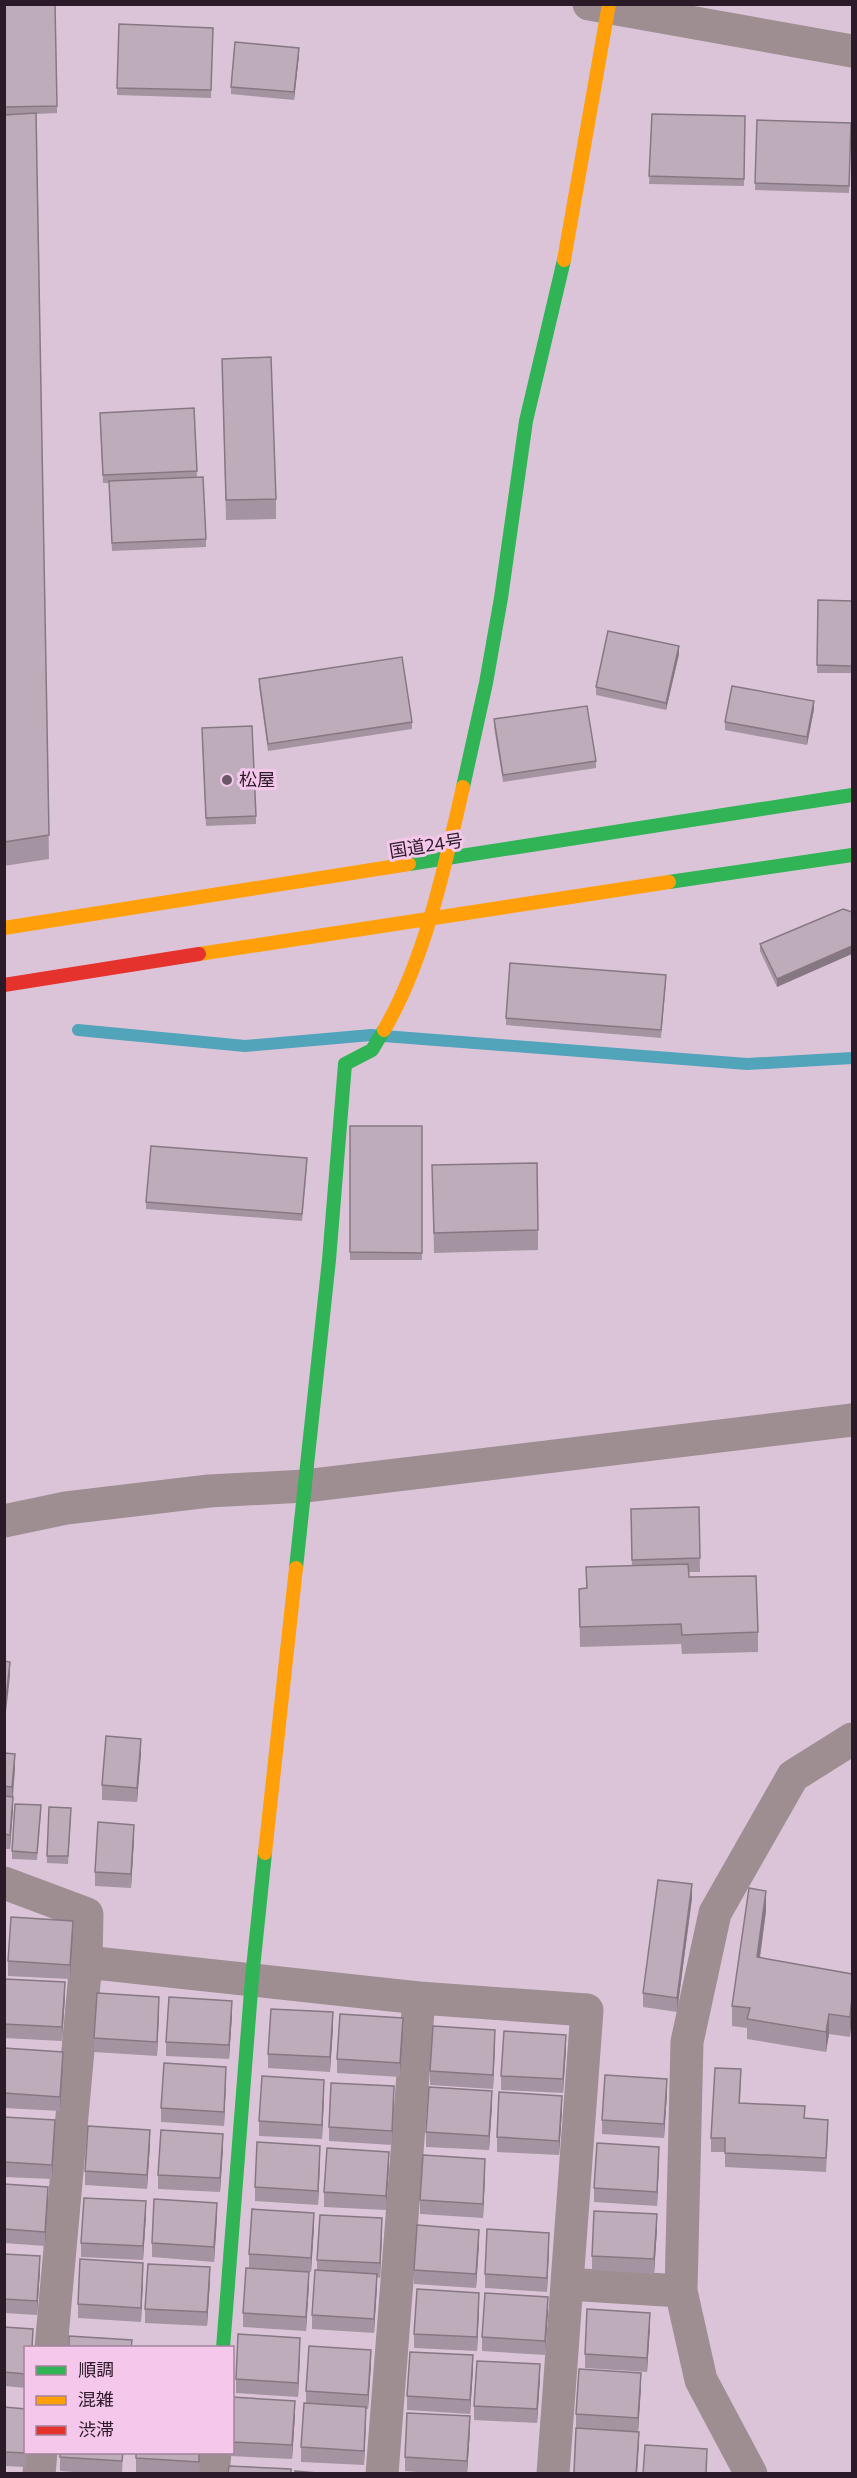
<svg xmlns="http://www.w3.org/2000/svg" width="857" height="2478" viewBox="0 0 857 2478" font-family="Commissioner,'Noto Sans JP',sans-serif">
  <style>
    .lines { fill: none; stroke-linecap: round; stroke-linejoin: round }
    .stream { stroke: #52a4ba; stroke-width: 12 }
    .street { stroke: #9e8e91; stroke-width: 33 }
    .fast { stroke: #30b455; stroke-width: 14 }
    .slow { stroke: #ff9f0a; stroke-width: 14 }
    .jam { stroke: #e5322d; stroke-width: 14 }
    .wall { fill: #a494a1 }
    .shaded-wall { fill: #867883 }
    .building { fill: #bfacbb; stroke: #867883; stroke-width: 1.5 }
    .poi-dot { fill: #695666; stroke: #f4c7eb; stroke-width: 2 }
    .labels { text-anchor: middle; stroke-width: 6; stroke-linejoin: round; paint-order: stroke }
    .poi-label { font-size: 18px; fill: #2b1a28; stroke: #f4c7eb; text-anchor: start }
    .street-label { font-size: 18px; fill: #2b1a28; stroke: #f4c7eb }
  </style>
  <rect width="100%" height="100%" fill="#dcc4d8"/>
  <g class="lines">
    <!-- stream -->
    <path class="stream" d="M78,1030L245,1046L371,1035L747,1064L852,1058"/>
    <!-- street -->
    <path class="street" d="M589,4L852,51
      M4,1521L66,1508L209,1491L305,1486L852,1420
      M4,1883L87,1914L86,1962L419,1998L587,2010L553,2474
      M567,2284L681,2291
      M51,2348L86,1962
      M39,2474L41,2452
      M213,2474L215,2452
      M382,2474L419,1998
      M751,2474L701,2380L681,2291L687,2042L715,1913L793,1776L852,1739"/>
    <!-- fast -->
    <path class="fast" d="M463,787L486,683L501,598L526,421L564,260
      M409,864L852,795
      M669,882L852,855
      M296,1568L329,1260L345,1064L372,1050L384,1030
      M223,2348L252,1978L265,1853"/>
    <!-- slow -->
    <path class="slow" d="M564,260L609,4
      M4,928L409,864
      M199,954L669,882
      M384,1030C425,960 445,866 463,787
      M265,1853L296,1568"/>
    <!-- jam -->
    <path class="jam" d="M4,985L199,954"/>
  </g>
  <!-- wall -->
  <path class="wall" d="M4,4L57,106V113L36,114L49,859L4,866V115L21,114H4Z
    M119,24L213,28L211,98L117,95Z
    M299,55L294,100L231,94V87Z
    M652,114L745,116L744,186L649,184Z
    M757,120L851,123L849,193L755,190Z
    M222,359L276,499V519L226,520Z
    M194,408L197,477L206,539V547L112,551L109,483H103L100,421Z
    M818,600L852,601V673H817Z
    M679,654L666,710L596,695V687Z
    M259,679L412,722V729L268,751L259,686Z
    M814,709L807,745L725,730V722Z
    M494,719L596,761V768L503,782L494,727Z
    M202,735L256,816V824L206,826Z
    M843,909L777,987L760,951V944Z
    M666,982L661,1038L506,1025V1018Z
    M350,1126H422V1260H350Z
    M432,1165L538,1230V1250L434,1253Z
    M307,1166L302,1221L146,1209V1202Z
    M699,1507L700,1572H688L689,1577L758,1632V1652L682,1654L681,1644L580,1647L579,1589L586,1588V1567L632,1566L631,1509Z
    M4,1753L15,1768L10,1849H4Z
    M141,1753L137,1802L102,1800V1785Z
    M41,1813L37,1860L12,1859V1851Z
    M71,1816L68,1864L47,1863V1856Z
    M134,1839L131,1888L95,1886V1872Z
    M692,1898L677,2012L643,2007V1993Z
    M766,1911L760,1958L852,1974L850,2037L829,2034L826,2052L747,2039V2028L732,2026V2006Z
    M73,1935L70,1979L8,1976V1961Z
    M4,1979L65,1997L62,2041L4,2038Z
    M159,2011L157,2056L94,2052V2038Z
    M232,2015L229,2059L166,2056V2042Z
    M333,2027L330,2072L268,2068V2054Z
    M403,2032L400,2077L337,2073V2059Z
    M495,2044L493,2089L430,2085V2071Z
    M4,2048L63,2066L60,2111L4,2108Z
    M566,2049L563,2093L501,2090V2076Z
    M226,2081L224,2126L161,2122V2108Z
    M741,2083L740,2103L805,2118L828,2134L826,2172L725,2167V2152H711V2138Z
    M667,2093L664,2138L602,2134V2120Z
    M324,2094L322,2139L259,2136V2121Z
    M394,2100L392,2145L329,2141V2127Z
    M492,2105L489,2150L426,2147V2132Z
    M562,2110L559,2155L497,2152V2137Z
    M4,2117L55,2134L52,2179L4,2177Z
    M150,2144L147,2189L85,2185V2171Z
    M223,2148L220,2192L158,2189V2175Z
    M320,2160L318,2205L255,2201V2187Z
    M659,2161L657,2206L594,2202V2188Z
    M389,2166L386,2210L324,2207V2192Z
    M485,2173L483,2218L420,2214V2200Z
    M4,2184L48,2201L45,2246L4,2243Z
    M146,2215L143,2260L81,2257V2243Z
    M217,2217L214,2262L152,2257V2243Z
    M314,2227L311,2272H309L306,2331L243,2327V2313L249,2268V2254Z
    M657,2229L654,2274L592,2270V2256Z
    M382,2233L380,2278L377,2277L374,2333L312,2329V2315L317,2270V2260Z
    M479,2244L476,2288L414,2284V2270Z
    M549,2247L547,2292L485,2288V2274Z
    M4,2254L40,2270L37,2315L4,2313Z
    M143,2277L141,2322L78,2318V2304Z
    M210,2281L207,2326L145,2323V2309Z
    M479,2307L477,2351L414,2348V2334Z
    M548,2311L545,2355L482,2351V2337Z
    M4,2327L33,2329V2348H26V2388L4,2386Z
    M650,2327L647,2372L585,2368V2354Z
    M300,2352L298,2397L236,2393V2379Z
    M371,2364L368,2409H366L364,2465L301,2462V2447L306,2403V2391Z
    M473,2369L470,2414L407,2410V2396Z
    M540,2378L537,2423L474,2420V2406Z
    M641,2387L638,2432L639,2446L637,2474H574L576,2428V2414Z
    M232,2397L295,2415L292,2459L229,2456V2452H232Z
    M4,2407L27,2452L26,2467L4,2466Z
    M470,2430L467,2474H441L405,2471V2457Z
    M60,2452H123L122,2474H101L60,2471Z
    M136,2452H200L199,2474H162L136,2472Z"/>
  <!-- shaded-wall -->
  <path class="shaded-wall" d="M299,48V55L294,100V92Z
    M679,646V654L666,710V703Z
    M814,701V709L807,745V737Z
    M852,946V954L777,987V979Z
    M10,1662V1676L4,1730V1716Z
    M141,1739V1753L137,1802V1788Z
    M15,1754V1768L12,1801V1787Z
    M13,1797V1811L10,1849V1835Z
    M134,1825V1839L131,1888V1874Z
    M692,1884V1898L677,2012V1998Z
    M766,1891V1911L757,1977V1957Z
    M73,1921V1935L70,1979V1965Z
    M65,1982V1997L62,2041V2027Z
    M159,1997V2011L157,2056V2042Z
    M852,1997V2017L850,2037V2017Z
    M232,2001V2015L229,2059V2045Z
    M333,2012V2027L330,2072V2057Z
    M829,2014V2034L826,2052V2032Z
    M403,2018V2032L400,2077V2063Z
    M495,2030V2044L493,2089V2075Z
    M566,2035V2049L563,2093V2079Z
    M63,2052V2066L60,2111V2097Z
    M226,2067V2081L224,2126V2112Z
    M667,2079V2093L664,2138V2124Z
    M324,2080V2094L322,2139V2125Z
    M394,2086V2100L392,2145V2131Z
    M492,2091V2105L489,2150V2136Z
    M562,2096V2110L559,2155V2141Z
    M55,2120V2134L52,2179V2165Z
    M150,2130V2144L147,2189V2175Z
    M223,2134V2148L220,2192V2178Z
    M320,2146V2160L318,2205V2191Z
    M659,2147V2161L657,2206V2192Z
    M389,2152V2166L386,2210V2196Z
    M485,2159V2173L483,2218V2204Z
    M48,2187V2201L45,2246V2232Z
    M146,2201V2215L143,2260V2246Z
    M217,2203V2217L214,2262V2247Z
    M314,2213V2227L311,2272V2258Z
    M657,2214V2229L654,2274V2259Z
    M382,2218V2233L380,2278V2263Z
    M479,2230V2244L476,2288V2274Z
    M549,2233V2247L547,2292V2278Z
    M40,2256V2270L37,2315V2301Z
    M143,2263V2277L141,2322V2308Z
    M210,2267V2281L207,2326V2312Z
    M309,2272V2286L306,2331V2317Z
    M377,2274V2288L374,2333V2319Z
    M479,2293V2307L477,2351V2337Z
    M548,2297V2311L545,2355V2341Z
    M650,2313V2327L647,2372V2358Z
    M300,2338V2352L298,2397V2383Z
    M371,2350V2364L368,2409V2395Z
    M473,2355V2369L470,2414V2400Z
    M540,2364V2378L537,2423V2409Z
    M641,2373V2387L638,2432V2418Z
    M295,2401V2415L292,2459V2445Z
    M366,2407V2421L364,2465V2451Z
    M470,2416V2430L467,2474V2461Z
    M639,2432L637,2474H636Z"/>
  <!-- building -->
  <path class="building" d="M4,4H55L57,106L4,107Z
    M119,24L213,28L211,90L117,88Z
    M235,42L299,48L294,92L231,87Z
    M36,113L49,835L4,842V115Z
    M652,114L745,116L744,179L649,176Z
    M757,120L851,123L849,186L755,183Z
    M271,357L276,499L226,500L222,359Z
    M194,408L197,471L103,475L100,413Z
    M203,477L206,539L112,543L109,481Z
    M818,600L852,601V666L817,665Z
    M608,631L679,646L666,703L596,687Z
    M402,657L412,722L268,744L259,679Z
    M732,686L814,701L807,737L725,722Z
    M587,706L596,761L503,775L494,719Z
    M252,726L256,816L206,818L202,728Z
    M843,909L852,912V946L777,979L760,944Z
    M510,963L666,975L661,1030L506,1018Z
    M350,1126H422V1253L350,1252Z
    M151,1146L307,1158L302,1214L146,1202Z
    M537,1163L538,1230L434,1233L432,1165Z
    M699,1507L700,1558L632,1560L631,1509Z
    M688,1564L689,1577L756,1576L758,1632L682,1635L681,1624L580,1627L579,1589L587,1588L586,1567Z
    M4,1661L10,1662L4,1716Z
    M106,1736L141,1739L137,1788L102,1785Z
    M4,1753L15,1754L12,1787L4,1786Z
    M4,1796L13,1797L10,1835L4,1834Z
    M15,1804L41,1805L37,1853L12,1851Z
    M49,1807L71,1808L68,1856H47Z
    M98,1822L134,1825L131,1874L95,1872Z
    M658,1880L692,1884L677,1998L643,1993Z
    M749,1888L766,1891L757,1957L852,1974V1997L850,2017L829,2014L826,2032L747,2019L750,2008L732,2006Z
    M11,1917L73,1921L70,1965L8,1961Z
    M4,1979L65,1982L62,2027L4,2024Z
    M97,1993L159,1997L157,2042L94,2038Z
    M169,1997L232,2001L229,2045L166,2042Z
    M271,2009L333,2012L330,2057L268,2054Z
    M340,2014L403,2018L400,2063L337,2059Z
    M433,2026L495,2030L493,2075L430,2071Z
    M504,2031L566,2035L563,2079L501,2076Z
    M4,2048L63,2052L60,2097L4,2093Z
    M164,2063L226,2067L224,2112L161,2108Z
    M715,2068L741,2069L739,2103L805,2106L804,2118L828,2120L826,2158L725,2153V2138H711Z
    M605,2075L667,2079L664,2124L602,2120Z
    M262,2076L324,2080L322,2125L259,2121Z
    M331,2083L394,2086L392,2131L329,2127Z
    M429,2087L492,2091L489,2136L426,2132Z
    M499,2092L562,2096L559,2141L497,2137Z
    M4,2117L55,2120L52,2165L4,2162Z
    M88,2126L150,2130L147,2175L85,2171Z
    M161,2130L223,2134L220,2178L158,2175Z
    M257,2142L320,2146L318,2191L255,2187Z
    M597,2143L659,2147L657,2192L594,2188Z
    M327,2148L389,2152L386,2196L324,2192Z
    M423,2155L485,2159L483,2204L420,2200Z
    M4,2184L48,2187L45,2232L4,2229Z
    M84,2198L146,2201L143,2246L81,2243Z
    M154,2199L217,2203L214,2247L152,2243Z
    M252,2209L314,2213L311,2258L249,2254Z
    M594,2211L657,2214L654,2259L592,2256Z
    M320,2215L382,2218L380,2263L317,2260Z
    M417,2225L479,2230L476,2274L414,2270Z
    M487,2229L549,2233L547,2278L485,2274Z
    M4,2254L40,2256L37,2301L4,2299Z
    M80,2259L143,2263L141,2308L78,2304Z
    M148,2264L210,2267L207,2312L145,2309Z
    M246,2268L309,2272L306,2317L243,2313Z
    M315,2270L377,2274L374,2319L312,2315Z
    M417,2289L479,2293L477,2337L414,2334Z
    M485,2293L548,2297L545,2341L482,2337Z
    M587,2309L650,2313L647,2358L585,2354Z
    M4,2327L33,2329L32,2348H26V2374L4,2372Z
    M238,2334L300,2338L298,2383L236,2379Z
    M69,2336L132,2340L131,2348H69Z
    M309,2346L371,2350L368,2395L306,2391Z
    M410,2352L473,2355L470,2400L407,2396Z
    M477,2361L540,2364L537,2409L474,2406Z
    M579,2369L641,2373L638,2418L576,2414Z
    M232,2397L295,2401L292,2445L232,2442Z
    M304,2403L366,2407L364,2451L301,2447Z
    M4,2407L26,2409V2453L4,2452Z
    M407,2413L470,2416L467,2461L405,2457Z
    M576,2428L639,2432L636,2474L574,2473Z
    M645,2445L707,2449L706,2474H643Z
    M60,2452H123L122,2461L60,2457Z
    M136,2452H199V2462L136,2458Z
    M229,2466L291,2469V2474H228Z
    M295,2471L329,2474H295Z"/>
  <!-- markers -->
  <circle class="poi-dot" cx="227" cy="780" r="6"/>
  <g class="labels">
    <!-- poi labels -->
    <g class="poi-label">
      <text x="239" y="786">松屋</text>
    </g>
    <!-- street labels -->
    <g class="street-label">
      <text transform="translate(426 846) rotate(-9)" y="6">国道24号</text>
    </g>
  </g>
  <!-- border -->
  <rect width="857" height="2478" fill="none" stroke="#2b1a28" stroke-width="12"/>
  <!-- legend -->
  <rect x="24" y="2346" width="210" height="108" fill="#f4c7eb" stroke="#a4829d" stroke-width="1.5"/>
  <rect x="36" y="2366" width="30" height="9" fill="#30b455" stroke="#a4829d" stroke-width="1.5"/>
  <text x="78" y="2376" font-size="18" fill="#2b1a28">順調</text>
  <rect x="36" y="2396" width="30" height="9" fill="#ff9f0a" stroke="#a4829d" stroke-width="1.5"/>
  <text x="78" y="2406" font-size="18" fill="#2b1a28">混雑</text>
  <rect x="36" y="2426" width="30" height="9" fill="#e5322d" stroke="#a4829d" stroke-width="1.5"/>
  <text x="78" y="2436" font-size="18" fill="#2b1a28">渋滞</text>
</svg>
